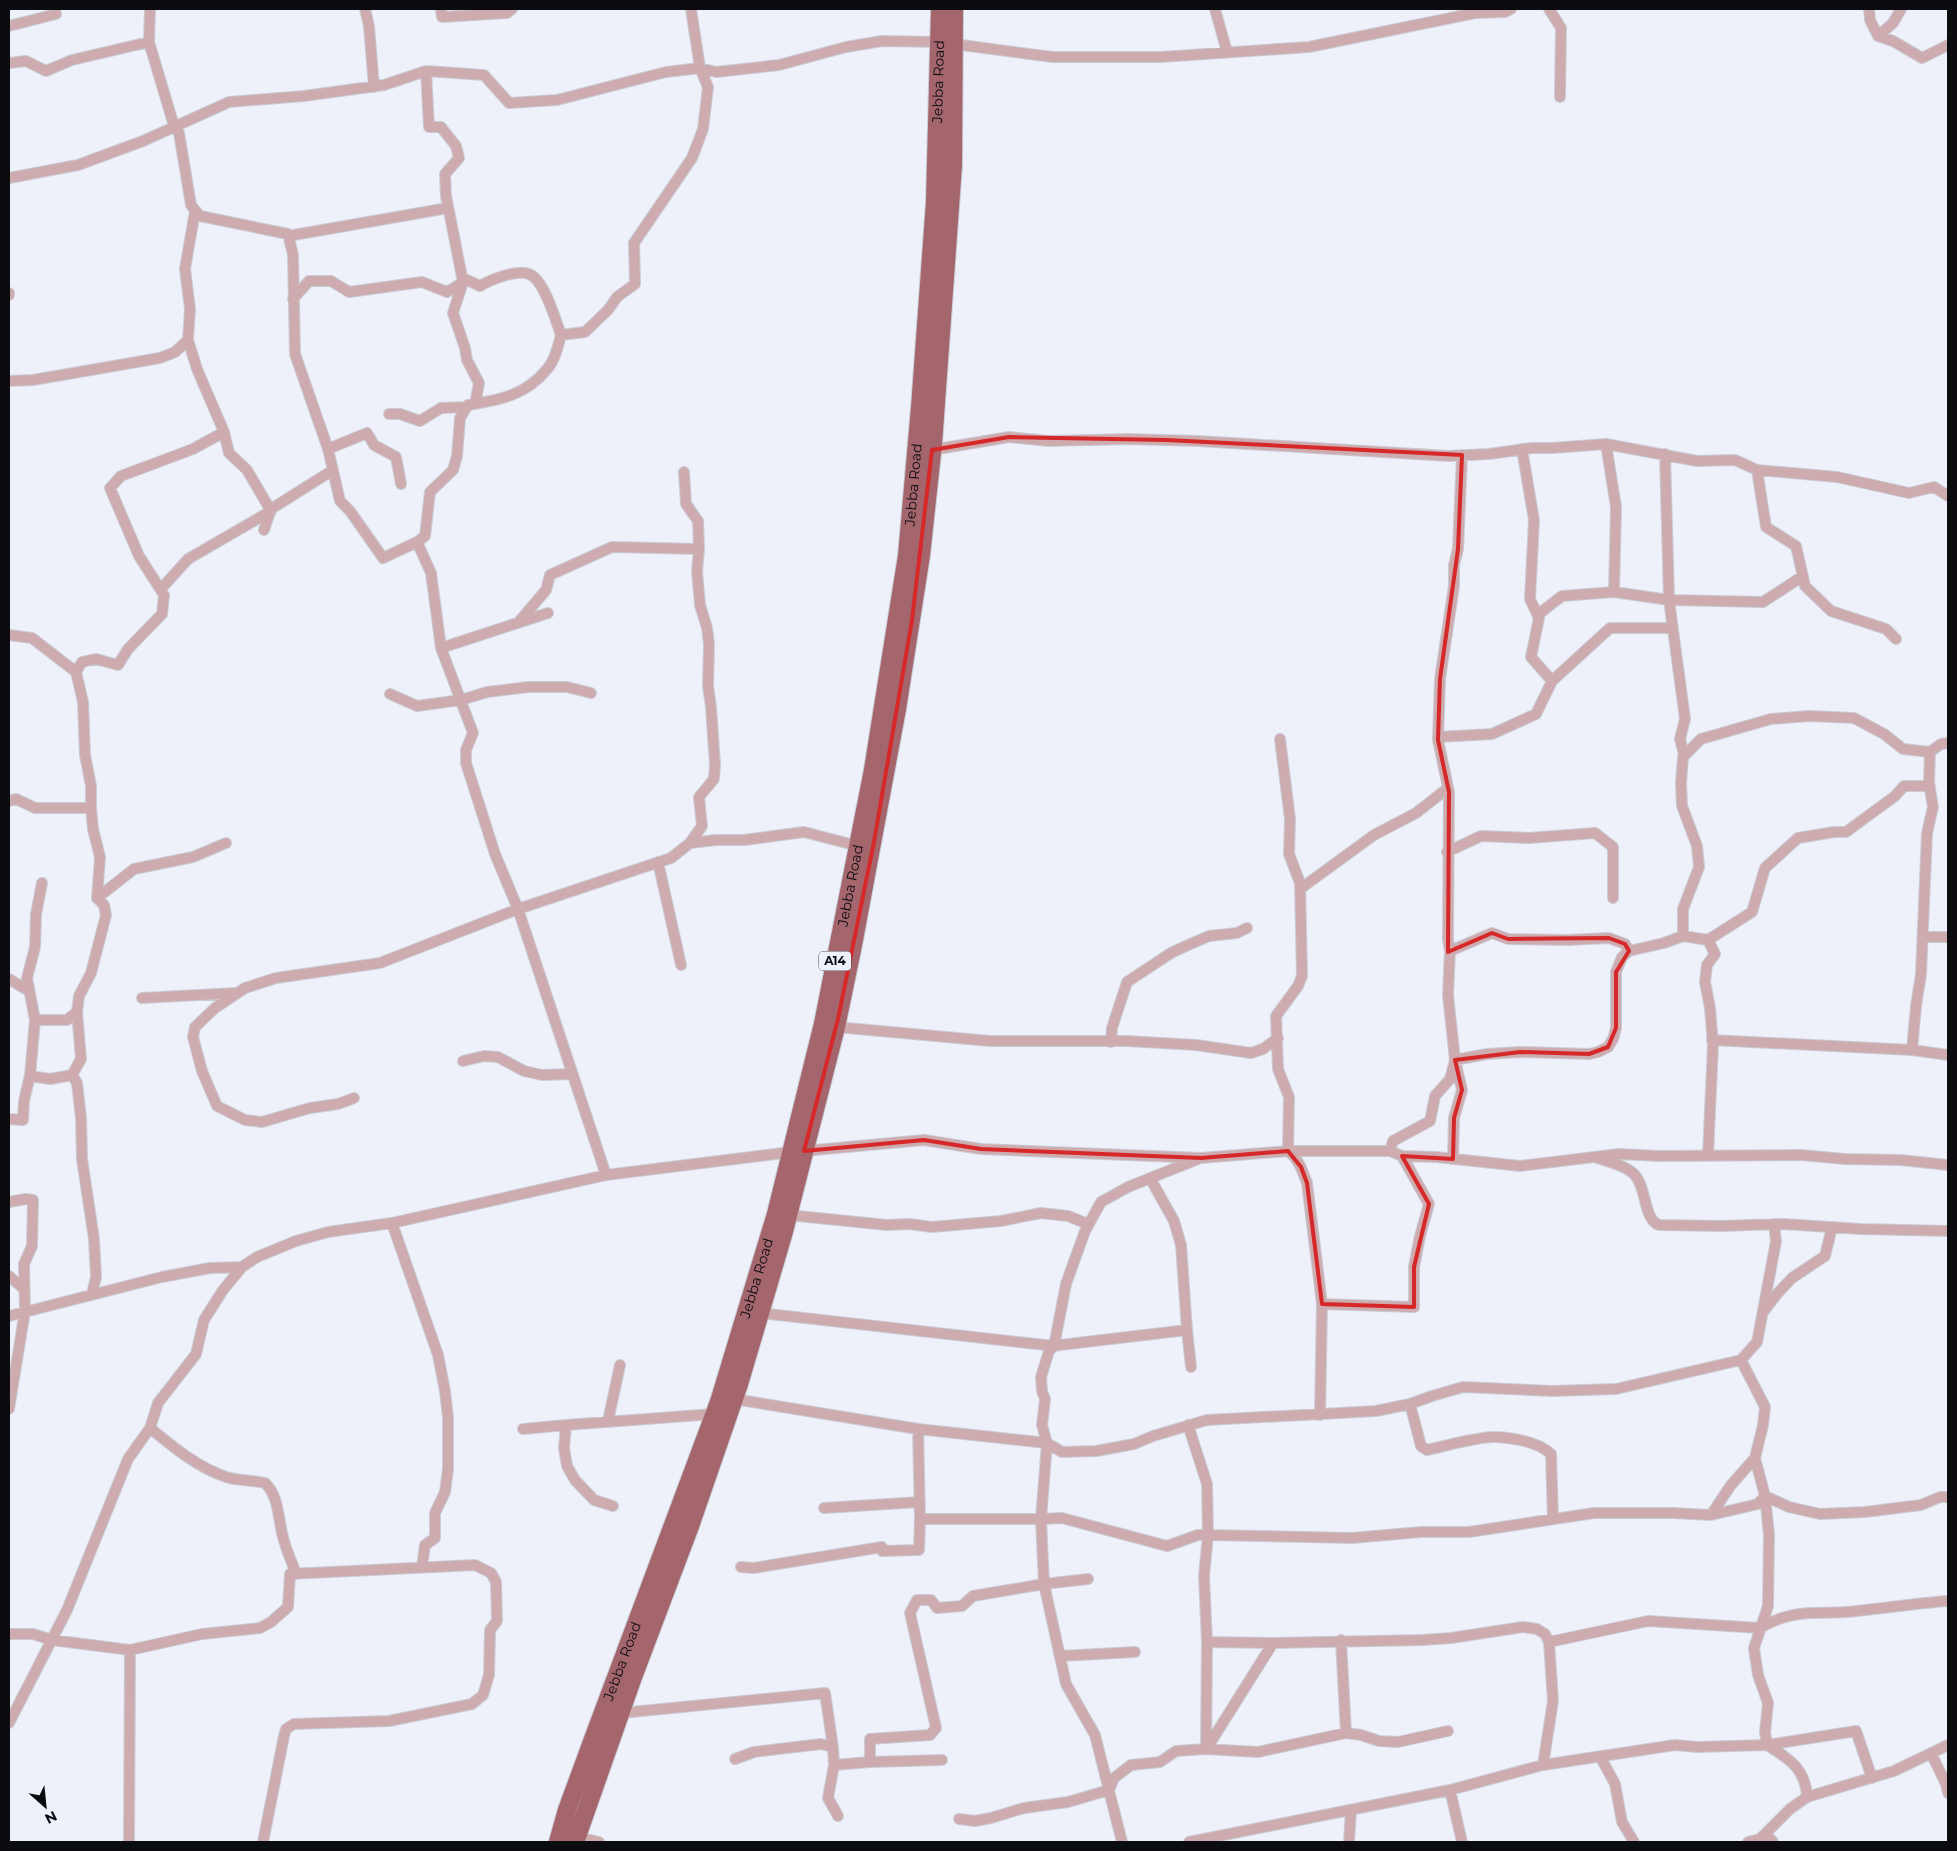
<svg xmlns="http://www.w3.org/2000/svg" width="1957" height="1851" viewBox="0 0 1957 1851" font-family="Montserrat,sans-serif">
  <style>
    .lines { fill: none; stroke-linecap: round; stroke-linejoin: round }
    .minor-casing { stroke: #caccd4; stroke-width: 12 }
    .trunk-casing { stroke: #caccd4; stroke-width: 20 }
    .minor { stroke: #cdabae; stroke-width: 10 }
    .trunk { stroke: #a4656d; stroke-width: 18 }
    .marked { fill: none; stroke: #d62828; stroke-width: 4; stroke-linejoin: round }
    .labels { text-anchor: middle; stroke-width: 4; stroke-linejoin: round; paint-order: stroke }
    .shield { fill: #eef1fa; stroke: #4f5156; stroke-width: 1 }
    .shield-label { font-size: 12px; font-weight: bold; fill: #0b0c0f }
    .street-label { font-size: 14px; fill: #0b0c0f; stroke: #eef1fa }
  </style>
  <rect width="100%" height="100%" fill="#eef1fa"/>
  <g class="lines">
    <!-- minor casing -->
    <g class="minor-casing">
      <path id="minor" d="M150,9L149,42L174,126L179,133L191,205L200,216L288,234L293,255L295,354L328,449L340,501L350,511L383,558L417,542L431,573L441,648L473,733L466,750V763L495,854L518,909L606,1175
        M365,9L369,26L374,87
        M441,9L442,17L507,13L512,9
        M1215,9L1227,52
        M1549,9L1561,28L1560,97
        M1869,9L1870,20L1878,36L1893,41L1922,58L1948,45
        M9,26L56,14
        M1878,36L1893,23L1901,9
        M954,44L1052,57H1161L1309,47L1475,13L1505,12L1511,9
        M9,63L26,61L46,71L72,60L149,42
        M426,71L429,127H441L456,146L459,158L445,174L446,196L463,282L453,313L465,348L467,360L479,383L475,404
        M9,178L78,165L143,141L229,102L304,96L384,85L426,71L484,75L509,103L557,100L666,72L700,68L716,72L779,65L846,47L882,41L939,42
        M288,236L448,208
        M9,293V295
        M293,299L309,281H331L349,292L422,282L447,292L467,280L480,286C490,280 517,269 529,274C544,279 556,321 561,335
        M188,340L190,309L185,269L195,211
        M9,381L33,380L160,358L175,352L188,340L197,369L224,432L193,449L121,476L110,488L139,556L164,595L162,614L128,649L118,665L96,659L82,662L76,672
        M389,414H400L420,421L441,408L467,407
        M1606,444L1616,507L1614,592
        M328,449L367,433L374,445L396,457L401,484
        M1522,449L1534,520L1530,599L1539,618
        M932,450L1009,437L1049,441L1128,439L1198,441L1449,456L1489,454L1532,448H1552L1606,444L1697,461L1735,460L1757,470L1837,477L1909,493L1934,487L1948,496
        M1665,454L1669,600L1685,719L1680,739L1684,755
        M1757,470L1766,527L1796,546L1805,586L1831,611L1886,629L1896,639
        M264,530L271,509L333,470
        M417,542L425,536L430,492L453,470L457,456L460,418L468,405C500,400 527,395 548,368C555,360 558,346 561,335L585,332L608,310L617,297L635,284L634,243L692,158L703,129L708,87L700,68L691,9
        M161,589L188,559L271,511L247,470L229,453L224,432
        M518,623L546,590L550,575L612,547L699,549
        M9,635L32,638L76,672L83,702L85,755L91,786V808H35L16,799L9,801
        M441,648L548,613
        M1552,681L1531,657L1540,613L1562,596L1614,592L1669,600L1763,602L1803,576
        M390,694L417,706L461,700L487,692L528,687H567L591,693
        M1438,737L1492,734L1536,714L1552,681L1610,628H1673
        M1280,739L1290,819L1289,854L1300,883L1302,976L1298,986L1276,1016L1278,1069L1289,1097L1288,1151C1299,1159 1302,1170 1307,1183L1322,1304
        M1930,752L1941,744L1948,743
        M91,808L93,829L100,857L97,898L134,869L193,857L226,843
        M690,843L716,840H744L804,832L858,846
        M1447,852L1481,836L1529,838L1595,833L1613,847V898
        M658,862L681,965
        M42,883L36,914L35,947L27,978L35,1020L30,1076L50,1079L72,1075L77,1083L81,1118L82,1159L94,1239L96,1277L92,1294
        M1300,889L1374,835L1416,813L1448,788
        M1683,936V909L1699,867L1697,846L1682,806L1681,783L1683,757L1701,739L1771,719L1809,716L1854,718L1884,734L1903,749L1930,752L1929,783L1933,807L1927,833L1921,974L1916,1006L1912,1050
        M1924,937H1948
        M1708,940L1715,954L1707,965L1705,982L1710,1008L1713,1045L1708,1155
        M1450,951L1492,933L1508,939L1568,940L1609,938L1625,944L1629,951
        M9,979L29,991
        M142,998L236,993
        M35,1020H67L77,1012L79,996L91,973L106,915L104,905L97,898
        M836,1027L990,1041H1127L1196,1045L1251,1053L1263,1049L1278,1038
        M1712,1040L1912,1050L1948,1055
        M1111,1042L1112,1028L1127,982L1171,953L1188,945L1209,936L1237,933L1247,928
        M463,1061L484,1056L498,1057L524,1071L542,1075L572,1074
        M72,1075L81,1059L77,1012
        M354,1098L338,1104L310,1108L262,1122L245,1120L217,1106L202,1071L193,1037L195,1027L215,1008L245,988L276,978L380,963L518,909L671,858L690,843L702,826L699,797L714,779L715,765L711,707L708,686L709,644L707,628L700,605L697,571L699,549L698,521L686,504L684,472
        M9,1119L23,1120L24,1101L30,1075
        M804,1151L924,1140L981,1149L1201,1158L1288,1151H1390L1402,1156L1436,1157L1520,1166L1619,1154L1659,1156L1801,1155L1845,1159L1901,1160L1948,1165
        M1390,1151L1393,1141L1430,1121L1435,1096L1450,1079L1455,1060L1487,1054L1520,1052L1589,1054L1598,1052L1608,1047L1613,1039L1616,1028V972L1622,957L1629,951L1664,943L1683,936L1708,940L1752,912L1765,868L1798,838L1834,832H1846L1895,796L1904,786H1930
        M1594,1157C1606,1161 1625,1165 1634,1174C1647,1187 1643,1219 1659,1225L1721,1226L1783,1224L1861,1229L1948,1231
        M1453,1159L1454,1118L1462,1090L1455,1060L1448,995L1450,951L1448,940L1449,792L1438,740L1440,679L1454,586V565L1458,549L1462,455
        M1150,1178L1174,1221L1181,1245L1187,1330
        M9,1202L26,1199L33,1200L32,1246L24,1264L25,1311L9,1409
        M788,1215L887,1225L909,1224L932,1227L1001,1221L1041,1213L1068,1216L1088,1224
        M392,1223L438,1355L445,1391L448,1417V1469L445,1492L435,1513V1538L425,1545L422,1567
        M9,1276L24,1289
        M1764,1311L1777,1294L1792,1278L1825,1256L1832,1227
        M760,1313L1054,1346L1066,1284L1085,1231L1101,1202L1128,1187L1198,1159
        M9,1316L162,1277L210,1268L242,1267
        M1741,1360L1765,1407L1763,1425L1755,1458
        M734,1399L918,1429L1047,1443L1062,1452L1096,1451L1134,1444L1153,1436L1207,1420L1376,1411L1410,1404L1432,1396L1463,1387L1552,1391L1616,1389L1741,1360L1757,1342L1759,1332L1776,1241L1774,1224
        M1410,1404L1421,1446L1427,1450C1445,1446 1480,1436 1496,1437C1514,1438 1538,1442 1551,1454L1553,1519
        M1320,1415L1322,1304L1414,1307V1267L1420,1236L1429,1204L1402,1156
        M608,1421L620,1365
        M1188,1425L1207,1484L1208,1535L1204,1576L1207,1642L1206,1749
        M150,1428C173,1447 197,1467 226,1477C239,1481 252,1480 265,1483C279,1496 278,1519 283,1537C286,1550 292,1562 296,1574
        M523,1429L566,1425
        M918,1429L920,1519
        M613,1506L594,1500L575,1480L567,1466L564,1448L566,1425L714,1414
        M824,1508L920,1502
        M1711,1515L1758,1504L1765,1496L1789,1507L1820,1514L1865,1512L1921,1505L1940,1497H1948
        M741,1567L754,1568L882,1547V1551L919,1550L920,1519H1041L1062,1518L1167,1546L1198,1535H1208L1352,1538L1421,1532H1469L1594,1513H1673L1711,1515L1731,1485L1755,1458L1765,1496L1769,1535L1768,1606L1754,1648L1758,1675L1768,1703L1765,1732L1767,1745L1697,1747L1675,1745L1543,1765
        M1088,1579L1044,1584L1066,1684L1095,1735L1122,1842
        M9,1634H33L52,1640L130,1650L202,1634L260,1628L271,1622L288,1607L290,1574L475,1565L491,1573L496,1582L497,1621L490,1630L489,1675L483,1695L472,1704L389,1721L294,1724L286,1729L284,1736L263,1842
        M1341,1640L1346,1733
        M1549,1642L1648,1621L1760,1628C1798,1606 1818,1616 1857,1611C1887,1608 1918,1603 1948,1601
        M1060,1656L1135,1652
        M621,1713L825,1693L833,1747
        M9,1723L67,1610L128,1459L150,1428L158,1403L196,1354L204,1320L223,1290L242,1267L257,1257L296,1241L328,1232L392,1223L606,1175L791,1152
        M1207,1748L1273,1643
        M1931,1753L1946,1784L1948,1793
        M1600,1756L1615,1784L1622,1822L1634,1842
        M735,1759L754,1752L821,1744L833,1747L834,1765
        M942,1760L870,1762V1739L930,1735L936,1728L910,1613L917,1600H931L937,1608L962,1606L973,1596L1044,1584L1041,1519L1047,1443L1042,1425L1045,1399L1042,1391L1041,1377L1049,1351L1054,1346L1060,1345L1187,1330L1191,1367
        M1450,1790L1462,1842
        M1807,1797C1806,1770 1790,1759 1767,1745L1856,1731L1872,1778
        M838,1816L828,1798L834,1765L870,1762
        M959,1819L975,1821L991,1818L1024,1808L1068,1802L1109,1790L1114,1778L1131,1765L1160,1762L1176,1751L1206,1749L1258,1752L1346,1733L1361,1735L1379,1741L1398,1742L1448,1731
        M1766,1834L1773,1842
        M577,1837L599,1842
        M129,1842L130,1650
        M1189,1842L1450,1790L1543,1765L1553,1701L1549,1642L1545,1634L1537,1629L1523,1627L1451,1638L1423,1640L1273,1643L1207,1642
        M1349,1842L1351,1810
        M1748,1842L1760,1839L1790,1809L1807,1797L1894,1771L1948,1745"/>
    </g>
    <!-- trunk casing -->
    <g class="trunk-casing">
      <g id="trunk">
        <path id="s1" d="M558,1842L567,1810L596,1731L719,1402L776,1214L823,1024L873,770L907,556L920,408L935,202L940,9"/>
        <path d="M575,1842L633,1677L690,1526L739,1384L783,1235L836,1027L853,945L897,709L921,555L933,444L953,165L954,9"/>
      </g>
    </g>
    <!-- minor -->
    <use href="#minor" class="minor"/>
    <!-- trunk -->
    <use href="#trunk" class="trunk"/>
  </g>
  <!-- marked area -->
  <path class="marked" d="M1009,437L1166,440L1462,455L1458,549L1440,679L1438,740L1449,792L1448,952L1492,933L1508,939L1609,938L1625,944L1629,951L1616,972V1028L1608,1047L1589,1054L1520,1052L1455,1060L1462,1090L1454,1118L1453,1159L1402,1156L1429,1204L1414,1267V1307L1322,1304L1307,1183L1301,1167L1288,1151L1201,1158L981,1149L924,1140L804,1151L838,1019L874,842L912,620L932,450Z"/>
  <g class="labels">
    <!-- shield labels -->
    <rect class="shield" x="819" y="951.5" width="32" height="19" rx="4"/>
    <g class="shield-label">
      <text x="835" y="965">A14</text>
    </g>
    <!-- street labels -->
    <g class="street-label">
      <text dy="5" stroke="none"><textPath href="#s1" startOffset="1812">Jebba Road</textPath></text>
      <text dy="5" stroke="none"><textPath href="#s1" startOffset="1408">Jebba Road</textPath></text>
      <text dy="5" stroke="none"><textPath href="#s1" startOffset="1002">Jebba Road</textPath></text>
      <text dy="5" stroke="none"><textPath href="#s1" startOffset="598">Jebba Road</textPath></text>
      <text dy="5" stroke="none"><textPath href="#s1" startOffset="192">Jebba Road</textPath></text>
    </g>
  </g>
  <!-- border -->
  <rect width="1957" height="1851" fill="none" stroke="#0b0c0f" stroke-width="20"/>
  <!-- north arrow -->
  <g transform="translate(45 1806) rotate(153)" stroke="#eef1fa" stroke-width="4" paint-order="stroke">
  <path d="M0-4L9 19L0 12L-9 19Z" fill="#0b0c0f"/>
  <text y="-8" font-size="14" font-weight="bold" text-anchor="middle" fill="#0b0c0f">N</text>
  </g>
</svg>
